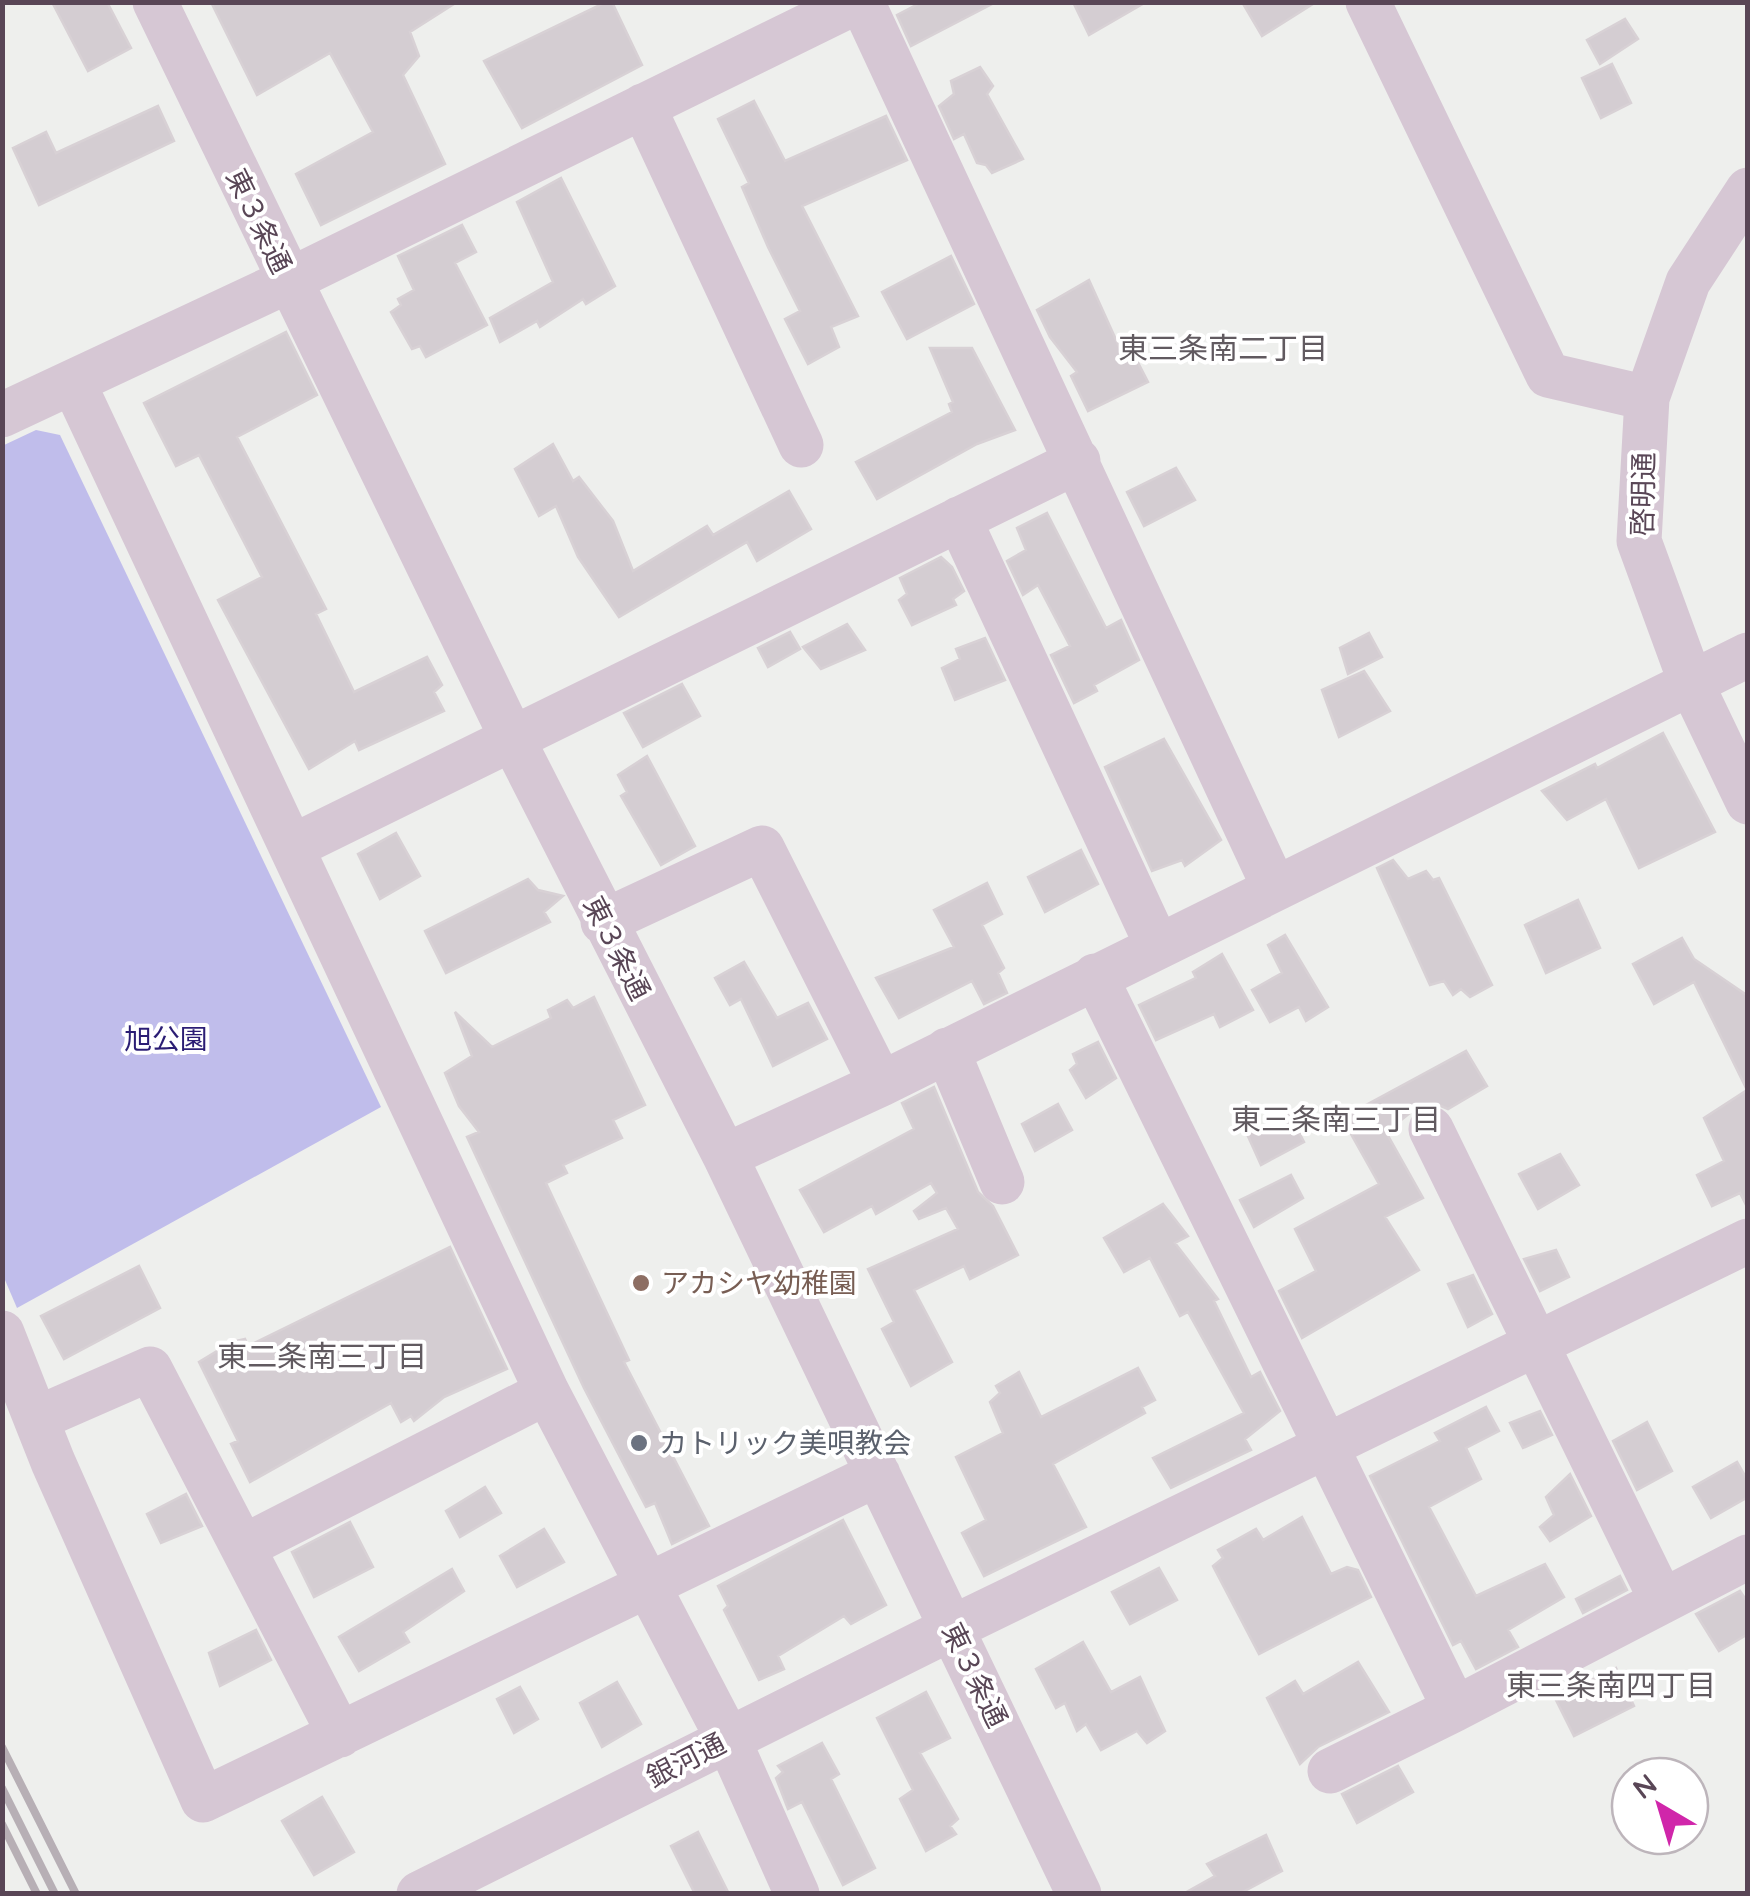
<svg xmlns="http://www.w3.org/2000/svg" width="1750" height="1896" viewBox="0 0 1750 1896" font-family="Quicksand,'Noto Sans JP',sans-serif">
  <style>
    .green { fill: #c0bdeb }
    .building { fill: #d4cdd2; stroke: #d8d1d5; stroke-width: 2.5 }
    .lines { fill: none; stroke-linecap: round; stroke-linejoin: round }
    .minor { stroke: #d6c7d4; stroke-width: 45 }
    .rail { stroke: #b7afb5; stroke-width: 8 }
    .education-dot { fill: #8d6e63; stroke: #fff; stroke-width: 4 }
    .worship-dot { fill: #6b7280; stroke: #fff; stroke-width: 4 }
    .labels { text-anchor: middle; stroke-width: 8; stroke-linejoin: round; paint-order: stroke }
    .street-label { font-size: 28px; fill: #594656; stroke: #fff }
    .park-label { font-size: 28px; fill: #2b1d74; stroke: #fff }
    .education-label { font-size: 28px; fill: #785e54; stroke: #fff; text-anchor: start }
    .worship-label { font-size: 28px; fill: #5b616d; stroke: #fff; text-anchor: start }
    .neighbourhood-label { font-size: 30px; fill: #615a60; stroke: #fff }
  </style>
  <rect width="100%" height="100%" fill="#eeefed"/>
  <!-- green -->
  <path class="green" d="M36,430L60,435L381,1107L17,1308L2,1273V446Z"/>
  <!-- building -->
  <path class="building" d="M52,2H107L131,48L88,71Z
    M211,2H457L410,32L419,56L403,75L445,164L321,225L296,174L373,132L330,53L257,95Z
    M606,2H612L642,65L522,128L484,61Z
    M922,2H996L911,46L897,15Z
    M1073,2H1146L1089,35Z
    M1242,2H1316L1262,36Z
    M1625,19L1638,39L1600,64L1587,40Z
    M1612,64L1631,103L1601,118L1582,78Z
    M980,67L993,86L987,94L1023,159L992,173L986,165L977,163L964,134L954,139L939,106L954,94L951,81Z
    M754,101L785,161L886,116L907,160L802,206L858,316L831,327L839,347L808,364L785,319L800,311L768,247L742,187L749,183L718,119Z
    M158,106L174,141L39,205L13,148L46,132L56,153Z
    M561,178L615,286L586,304L583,299L540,327L537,321L500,342L490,318L553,282L517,202Z
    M462,225L476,252L455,263L487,325L426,357L420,346L412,349L391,312L401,305L398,299L414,290L398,256Z
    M951,256L974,304L907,339L882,292Z
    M1089,280L1122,353L1131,349L1148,382L1088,411L1071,376L1077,372L1050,337L1037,310Z
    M286,332L317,395L237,437L326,609L316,614L354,692L427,657L442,685L434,692L444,711L359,750L355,741L309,769L218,600L262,577L199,455L176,466L144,403Z
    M930,348H972L1015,430L977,444L877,499L856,462L952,412L949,404L953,402Z
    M553,444L573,481L579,477L613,521L633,571L707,526L713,535L789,491L811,529L757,561L747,542L619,617L578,557L556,506L539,516L515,469Z
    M1176,468L1195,500L1144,526L1127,492Z
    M1047,513L1106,628L1121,620L1139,660L1094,685L1097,691L1074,703L1051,655L1070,646L1038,585L1023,595L1007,561L1026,550L1017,528Z
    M941,557L952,567L964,591L953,599L956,605L912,625L899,600L907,594L900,578Z
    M847,624L865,650L821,669L803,647Z
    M790,632L800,649L768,667L758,648Z
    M1369,633L1382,657L1348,674L1340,648Z
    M985,638L1005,680L955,700L942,668L960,659L956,649Z
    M1364,671L1390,711L1339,737L1322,690Z
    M682,684L700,716L643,747L624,713Z
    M1663,733L1715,832L1639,868L1606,799L1567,820L1542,791L1595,764L1597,768Z
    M1164,739L1221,840L1185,866L1182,860L1152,871L1105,767Z
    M647,756L695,846L661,865L621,796L627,792L618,775Z
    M396,833L420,876L380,899L358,854Z
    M1081,850L1098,884L1045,912L1028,877Z
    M1393,860L1408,879L1426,871L1433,880L1439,878L1492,985L1470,997L1461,989L1453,995L1444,981L1430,985L1377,868Z
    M528,879L538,890L563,896L544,912L550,922L446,973L425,931Z
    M987,883L1002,914L982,925L1004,968L998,973L1007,993L984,1004L972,981L899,1018L876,978L954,947L934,910Z
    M1578,900L1600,948L1546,973L1525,925Z
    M1285,935L1328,1007L1306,1021L1299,1007L1270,1022L1252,990L1282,973L1268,945Z
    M1682,938L1694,959L1748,996V1209L1740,1193L1712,1206L1697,1175L1724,1161L1704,1118L1747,1090L1694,982L1654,1004L1633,964Z
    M1222,954L1253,1010L1220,1027L1214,1014L1156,1040L1139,1005L1196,978L1193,972Z
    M744,962L777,1018L808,1003L827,1039L773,1066L741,999L730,1005L715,978Z
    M594,997L645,1105L613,1120L622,1138L563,1165L567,1173L546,1183L629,1360L624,1362L709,1526L672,1544L655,1503L646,1507L584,1388L467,1137L479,1132L459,1106L445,1073L472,1056L455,1012L492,1047L551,1018L548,1010L567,1000L573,1008Z
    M1098,1042L1116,1078L1086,1098L1070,1070L1077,1064L1073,1054Z
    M1466,1051L1487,1086L1448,1109L1434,1103L1420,1105L1386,1132L1423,1198L1385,1217L1419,1270L1302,1338L1279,1291L1316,1271L1295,1229L1379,1184L1342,1118Z
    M934,1087L978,1192L993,1206L1018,1255L970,1279L964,1266L914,1290L952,1362L911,1386L882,1329L894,1322L868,1269L958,1229L946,1208L919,1219L914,1211L937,1193L931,1183L876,1214L872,1206L824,1232L800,1190L914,1129L902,1103Z
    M1058,1104L1072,1130L1035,1151L1022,1124Z
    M1289,1113L1304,1142L1261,1165L1247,1134Z
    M1560,1154L1579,1185L1538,1209L1519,1174Z
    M1291,1175L1303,1198L1254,1227L1240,1200Z
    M1163,1204L1188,1236L1175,1243L1218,1299L1214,1301L1251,1377L1260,1372L1280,1411L1245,1439L1251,1450L1171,1488L1153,1458L1244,1413L1188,1312L1180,1316L1150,1258L1124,1272L1104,1238Z
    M450,1247L507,1369L444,1397L414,1421L411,1416L401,1422L391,1403L250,1482L231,1444L238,1441L199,1362L232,1342L245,1339L248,1346Z
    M1556,1250L1569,1277L1540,1291L1524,1259Z
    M139,1266L160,1308L64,1359L41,1316Z
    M1473,1275L1492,1314L1468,1327L1448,1284Z
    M1138,1368L1155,1400L1142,1407L1145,1413L1053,1464L1086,1527L984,1576L962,1533L986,1520L956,1457L1003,1433L990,1402L1000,1393L996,1386L1019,1372L1041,1417Z
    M1486,1407L1499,1431L1466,1448L1481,1479L1429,1507L1476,1596L1545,1564L1564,1597L1508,1630L1518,1647L1476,1669L1461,1641L1453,1645L1370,1476L1440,1441L1435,1433Z
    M1540,1411L1552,1435L1523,1448L1510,1423Z
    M1647,1422L1672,1471L1637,1490L1613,1441Z
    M1737,1462L1748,1481V1497L1711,1518L1693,1487Z
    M1570,1474L1591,1516L1550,1541L1540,1527L1554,1515L1546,1497Z
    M485,1487L501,1513L460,1537L446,1511Z
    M186,1494L202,1526L161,1543L147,1514Z
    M1302,1517L1331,1574L1347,1567L1358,1570L1371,1597L1259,1654L1213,1566L1223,1558L1218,1550L1256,1529L1263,1540Z
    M843,1520L886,1605L851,1624L844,1616L778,1656L784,1669L759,1680L724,1610L728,1606L718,1586Z
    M350,1522L373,1567L314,1597L292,1552Z
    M544,1529L564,1562L517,1587L500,1556Z
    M1159,1568L1177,1600L1130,1624L1112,1592Z
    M452,1569L464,1591L403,1632L409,1642L359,1671L339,1637Z
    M1620,1576L1627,1590L1583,1613L1576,1599Z
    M1740,1591L1748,1603V1634L1719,1651L1696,1614Z
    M256,1630L271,1660L220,1686L209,1653Z
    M1083,1642L1111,1692L1140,1677L1165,1731L1147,1743L1137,1731L1101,1750L1086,1724L1077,1731L1065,1703L1056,1708L1036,1669Z
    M1358,1662L1389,1712L1318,1747L1300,1764L1267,1698L1295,1681L1303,1694Z
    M1616,1668L1634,1706L1574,1736L1555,1698Z
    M617,1682L641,1724L602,1747L580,1703Z
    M520,1687L538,1719L514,1733L497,1699Z
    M926,1692L950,1738L920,1753L958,1819L950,1826L956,1834L926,1851L900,1799L913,1790L877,1718Z
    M822,1743L839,1774L831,1779L875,1868L843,1885L802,1802L788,1809L776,1778L783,1772L778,1766Z
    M1398,1766L1413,1792L1357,1823L1342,1794Z
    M322,1797L354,1852L314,1875L282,1821Z
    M698,1832L729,1894H695L671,1846Z
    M1266,1835L1282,1871L1239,1894H1183L1215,1876L1207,1864Z"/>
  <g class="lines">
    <!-- minor -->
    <path class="minor" d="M155,2L512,738L725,1156L1079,1894
      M862,2L1274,887
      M1368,2L1548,375L1647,398
      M643,106L801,445
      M1748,190L1688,282L1647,398L1639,541L1691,683L1748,802
      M73,382L547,1392L728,1739L797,1894
      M2,415L288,281L856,2
      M959,519L1157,945
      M292,847L1078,461
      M603,922L762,848L881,1084
      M1095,976L1455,1709L1748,1557
      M947,1050L1002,1182
      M1431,1129L1661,1599
      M725,1156L881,1084L1748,655
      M2,1333L53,1462L203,1800L878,1474
      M38,1418L150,1369L340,1735
      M245,1546L547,1392
      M1330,1771L1455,1709
      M419,1894L952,1628L1748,1241"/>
    <!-- rail -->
    <path class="rail" d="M2,1747L76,1894
      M2,1788L55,1894
      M2,1824L37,1894"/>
  </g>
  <!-- markers -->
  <circle class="education-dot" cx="641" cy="1283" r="10"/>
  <circle class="worship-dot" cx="639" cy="1443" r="10"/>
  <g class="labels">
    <!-- street labels -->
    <g class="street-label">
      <text transform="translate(259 221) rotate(64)" y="10">東３条通</text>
      <text transform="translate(1643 494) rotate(-89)" y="10">啓明通</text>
      <text transform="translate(617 948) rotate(63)" y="10">東３条通</text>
      <text transform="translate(975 1675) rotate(64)" y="10">東３条通</text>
      <text transform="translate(686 1760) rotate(-27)" y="10">銀河通</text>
    </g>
    <!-- park labels -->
    <g class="park-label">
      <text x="166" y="1049">旭公園</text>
    </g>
    <!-- education labels -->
    <g class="education-label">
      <text x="661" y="1293">アカシヤ幼稚園</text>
    </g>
    <!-- worship labels -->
    <g class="worship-label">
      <text x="659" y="1453">カトリック美唄教会</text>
    </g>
    <!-- neighbourhood labels -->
    <g class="neighbourhood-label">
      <text x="1223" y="359">東三条南二丁目</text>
      <text x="1336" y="1130">東三条南三丁目</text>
      <text x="322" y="1367">東二条南三丁目</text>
      <text x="1611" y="1696">東三条南四丁目</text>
    </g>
  </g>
  <!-- border -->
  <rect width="1750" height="1896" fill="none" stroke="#594656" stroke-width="10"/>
  <!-- north arrow -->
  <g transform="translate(1660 1806) rotate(322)"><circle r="48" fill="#ffffff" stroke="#bdb5bb" stroke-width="2.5"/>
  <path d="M0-8L18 38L0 25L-18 38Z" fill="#d026aa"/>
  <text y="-15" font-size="28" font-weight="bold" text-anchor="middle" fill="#594656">N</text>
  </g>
</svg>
